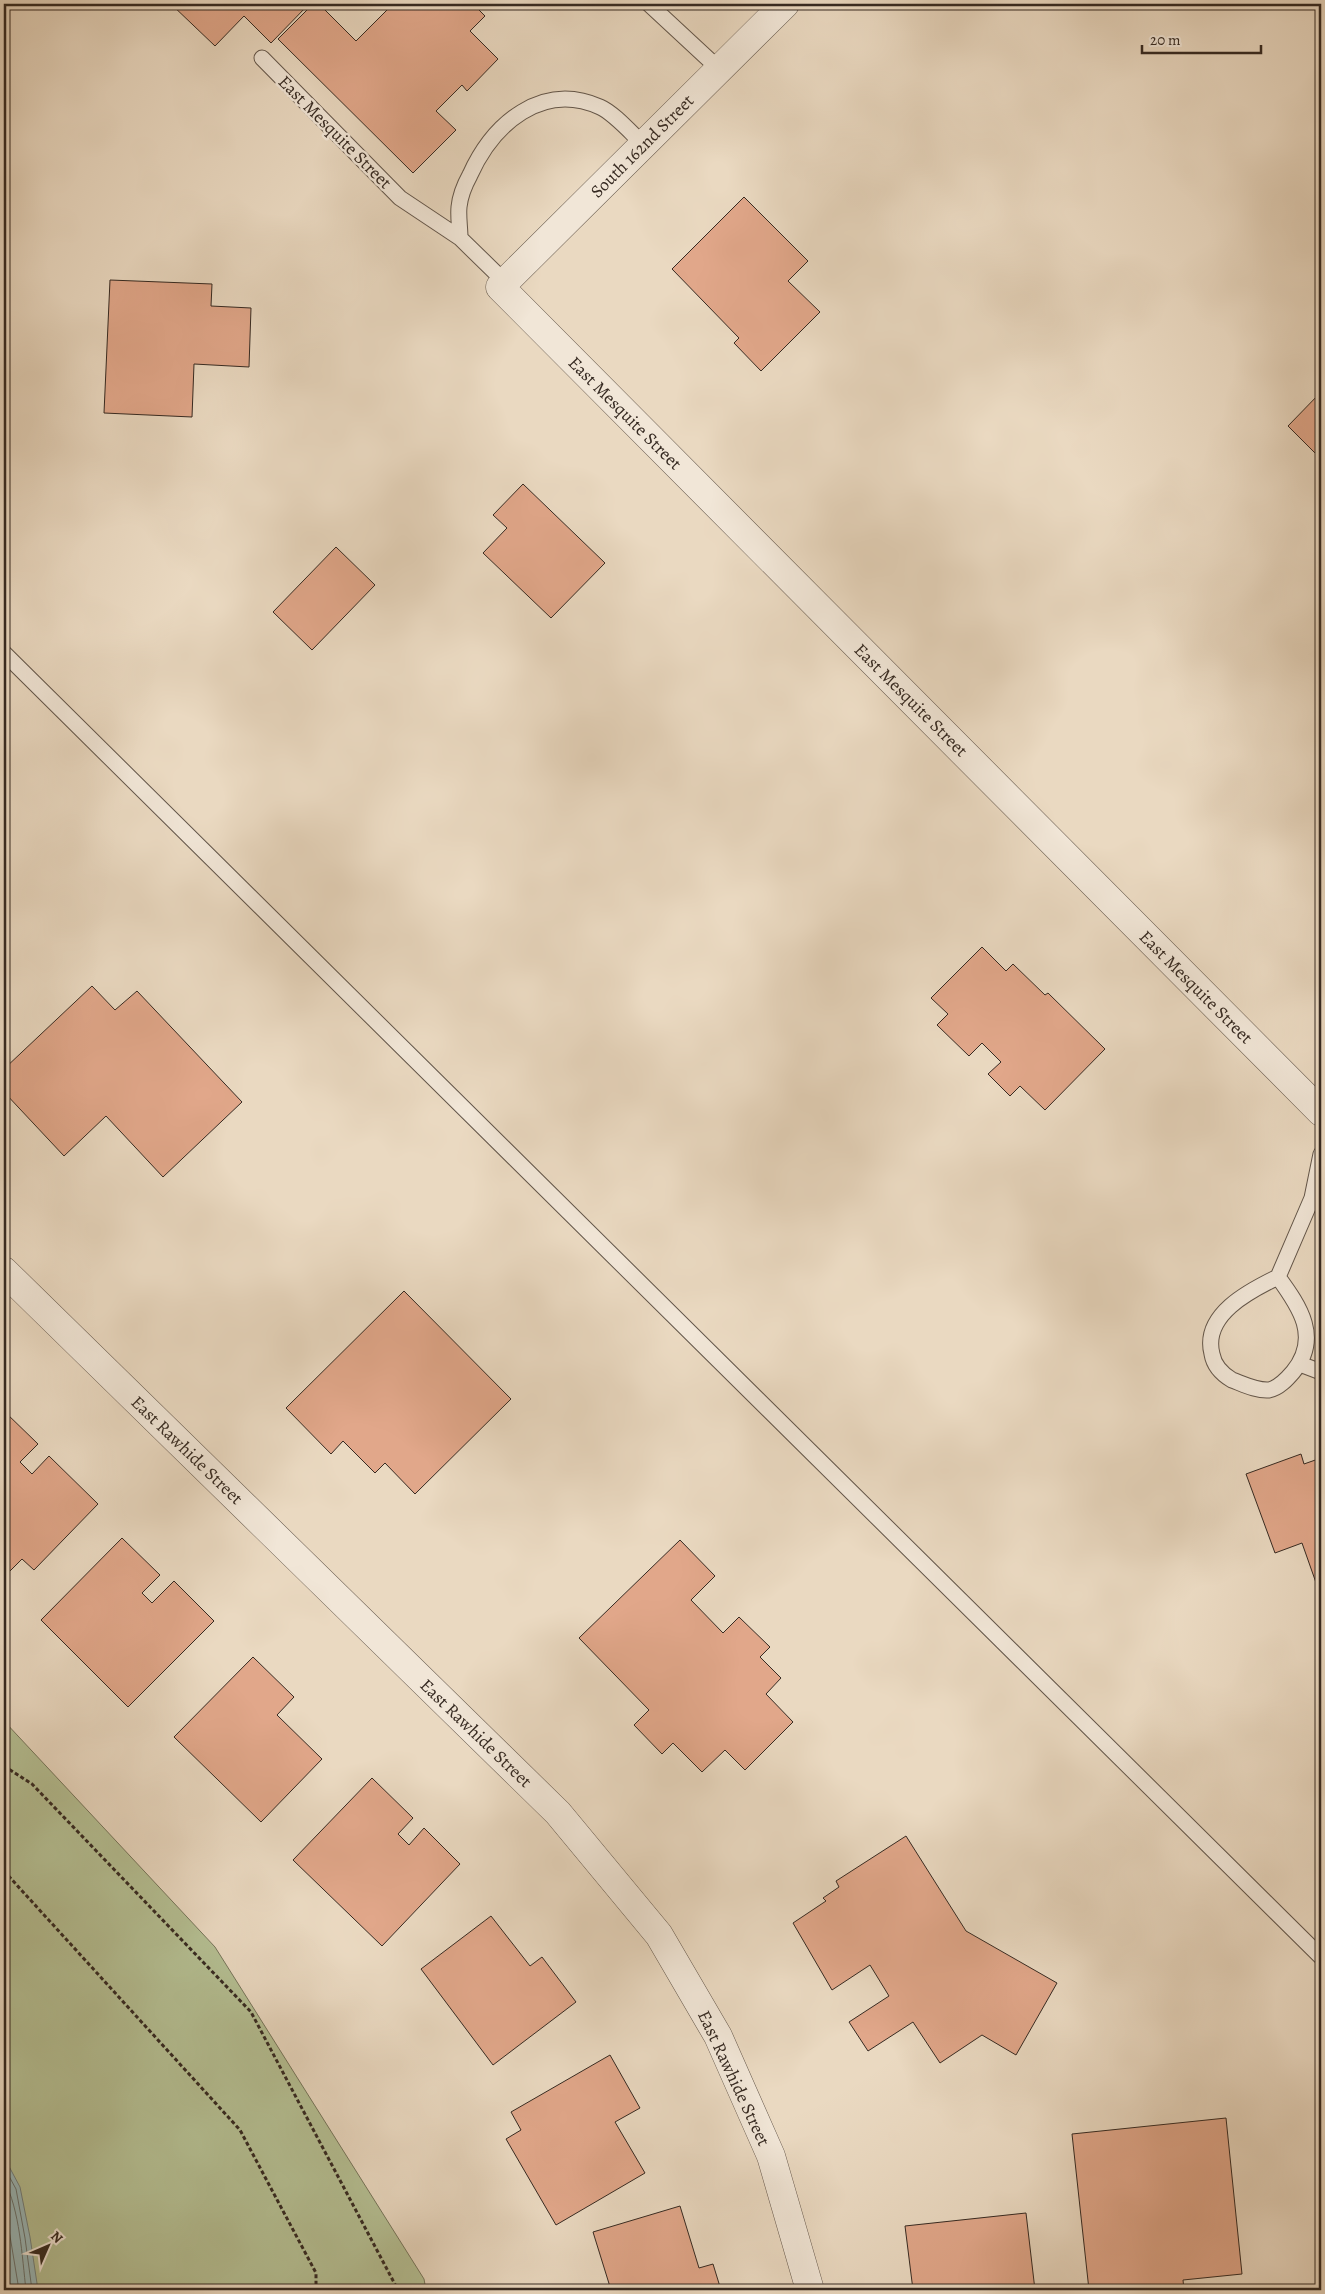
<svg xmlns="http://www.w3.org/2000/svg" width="1325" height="2294" viewBox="0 0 1325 2294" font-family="Alegreya,serif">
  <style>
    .green { fill: #b5c094; stroke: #76755b }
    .water { fill: #9ab9ba; stroke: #72807d }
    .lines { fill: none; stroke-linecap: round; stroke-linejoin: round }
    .shore { stroke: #68726e; stroke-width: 1 }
    .building { fill: #e1a78a; stroke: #362a22 }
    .service-casing { stroke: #63564a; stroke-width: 17 }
    .minor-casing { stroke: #63564a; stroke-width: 29 }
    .path { stroke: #362a22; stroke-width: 3; stroke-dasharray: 4 2.5; stroke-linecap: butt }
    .service { stroke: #f1e6d7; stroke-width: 15 }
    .minor { stroke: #f1e6d7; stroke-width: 28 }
    .labels { text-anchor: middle; stroke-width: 5; stroke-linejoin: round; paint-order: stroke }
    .street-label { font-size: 18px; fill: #362a22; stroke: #f1e6d7 }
  </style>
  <rect width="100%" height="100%" fill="#ead9c1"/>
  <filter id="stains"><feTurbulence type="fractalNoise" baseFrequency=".004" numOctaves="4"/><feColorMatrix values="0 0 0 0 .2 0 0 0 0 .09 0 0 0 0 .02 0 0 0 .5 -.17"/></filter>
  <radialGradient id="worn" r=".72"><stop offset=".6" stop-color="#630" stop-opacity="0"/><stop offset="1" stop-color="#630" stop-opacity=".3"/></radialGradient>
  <!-- green -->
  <path class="green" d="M4,1721L215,1947L424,2279L426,2290H4Z"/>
  <!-- water -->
  <path class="water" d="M4,2157L20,2187L30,2237L38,2290H4Z"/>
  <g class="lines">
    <!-- shore -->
    <path class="shore" d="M4,2167L16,2189L25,2238L32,2290
      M4,2180C20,2210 22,2257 26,2290
      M4,2200L19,2290"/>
  </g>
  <!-- building -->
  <path class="building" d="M171,4H309L271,43L244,16L215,46Z
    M313,4H319L356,41L393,4H473L485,16L470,31L498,59L467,91L462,85L436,111L456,130L413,173L278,39Z
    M744,197L808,261L788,281L820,312L761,371L734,343L739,338L672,269Z
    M110,280L212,284L211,306L251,308L249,367L194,364L192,417L104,413Z
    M1321,392V459L1288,426Z
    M523,484L605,563L551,618L483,553L507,528L493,515Z
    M336,547L375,585L312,650L273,612Z
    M982,947L1006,971L1013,964L1045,995L1048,993L1105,1049L1045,1110L1020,1086L1010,1096L988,1074L1001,1062L982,1043L969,1056L937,1025L948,1014L931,998Z
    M92,986L115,1010L137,991L242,1102L163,1177L106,1116L64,1156L4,1092V1069Z
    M404,1291L511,1399L415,1494L385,1463L375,1473L343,1441L331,1454L286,1408Z
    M4,1411L38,1444L20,1462L32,1474L49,1456L98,1504L34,1570L22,1559L5,1576Z
    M1301,1454L1304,1464L1321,1458L1320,1594L1302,1543L1275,1553L1246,1474Z
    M122,1538L160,1575L142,1593L152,1603L174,1581L214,1621L128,1707L41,1620Z
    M680,1540L715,1576L691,1600L723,1633L739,1617L770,1647L760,1657L781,1678L766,1694L793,1722L745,1770L725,1750L702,1772L673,1743L662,1754L634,1725L649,1710L579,1638Z
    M253,1657L294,1697L277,1715L322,1759L261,1822L174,1737Z
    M372,1778L413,1818L398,1834L409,1845L424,1828L460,1864L382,1946L293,1860Z
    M906,1836L966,1931L1057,1983L1016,2055L982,2035L940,2063L913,2022L868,2051L849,2022L889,1996L870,1965L832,1990L793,1923L826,1901L823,1898L839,1887L836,1881Z
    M491,1916L530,1966L542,1957L576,2002L493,2065L421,1969Z
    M610,2055L640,2108L615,2122L645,2173L556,2225L506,2139L521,2130L511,2112Z
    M1226,2118L1242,2274L1183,2280L1184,2290H1089L1072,2134Z
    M680,2206L699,2268L713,2264L721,2290H611L593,2232Z
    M1026,2213L1035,2290H913L905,2226Z"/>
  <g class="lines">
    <!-- service casing -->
    <g class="service-casing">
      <path id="service" d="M649,4L719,69
        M262,58L400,198L460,238
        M505,282L460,238C460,228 458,217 459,207C460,197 465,184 470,175C493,124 542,81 600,107C614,113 632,134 644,145
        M4,653L1321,1957
        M1278,1277C1300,1307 1321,1338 1293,1372C1287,1379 1279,1388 1269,1390C1257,1391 1243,1384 1232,1380C1222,1374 1214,1366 1212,1354C1202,1315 1249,1291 1278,1277L1312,1198L1321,1154
        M1300,1364L1321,1372"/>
    </g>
    <!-- minor casing -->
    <g class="minor-casing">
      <path id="minor" d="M785,4L500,287L1321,1112
        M4,1271L558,1813L659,1935L718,2036L771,2156L810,2290"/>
    </g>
    <!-- path -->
    <path class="path" d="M4,1766L32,1784L251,2012L398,2290
      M4,1871L240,2130L316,2273V2290"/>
    <!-- service -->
    <use href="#service" class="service"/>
    <!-- minor -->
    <use href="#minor" class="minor"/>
  </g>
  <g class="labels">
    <!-- street labels -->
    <g class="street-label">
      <text transform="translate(335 132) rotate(45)" y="6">East Mesquite Street</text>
      <text transform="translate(642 146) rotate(-45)" y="6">South 162nd Street</text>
      <text transform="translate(625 413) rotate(45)" y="6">East Mesquite Street</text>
      <text transform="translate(911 700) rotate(45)" y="6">East Mesquite Street</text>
      <text transform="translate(1196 987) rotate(45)" y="6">East Mesquite Street</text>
      <text transform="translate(187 1450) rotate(44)" y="6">East Rawhide Street</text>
      <text transform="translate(476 1733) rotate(44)" y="6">East Rawhide Street</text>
      <text transform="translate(734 2078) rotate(65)" y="6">East Rawhide Street</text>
    </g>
  </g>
  <!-- margin -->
  <rect width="1325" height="2294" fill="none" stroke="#ead9c1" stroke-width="20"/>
  <rect x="5" y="5" width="1315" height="2284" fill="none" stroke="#362a22" stroke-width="2.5"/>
  <rect x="10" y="10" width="1305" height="2274" fill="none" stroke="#362a22"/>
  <!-- north arrow -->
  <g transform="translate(48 2246) rotate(45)" stroke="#f1e6d7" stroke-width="4" paint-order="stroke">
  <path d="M0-4L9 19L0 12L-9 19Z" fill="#362a22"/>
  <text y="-8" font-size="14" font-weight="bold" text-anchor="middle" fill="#362a22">N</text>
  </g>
  <!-- scale -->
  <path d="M1142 45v8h119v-8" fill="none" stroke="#362a22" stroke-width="2.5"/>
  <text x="1150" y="45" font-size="15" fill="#362a22" stroke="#f1e6d7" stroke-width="4" paint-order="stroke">20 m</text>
  <rect width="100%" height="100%" filter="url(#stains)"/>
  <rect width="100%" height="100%" fill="url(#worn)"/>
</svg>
